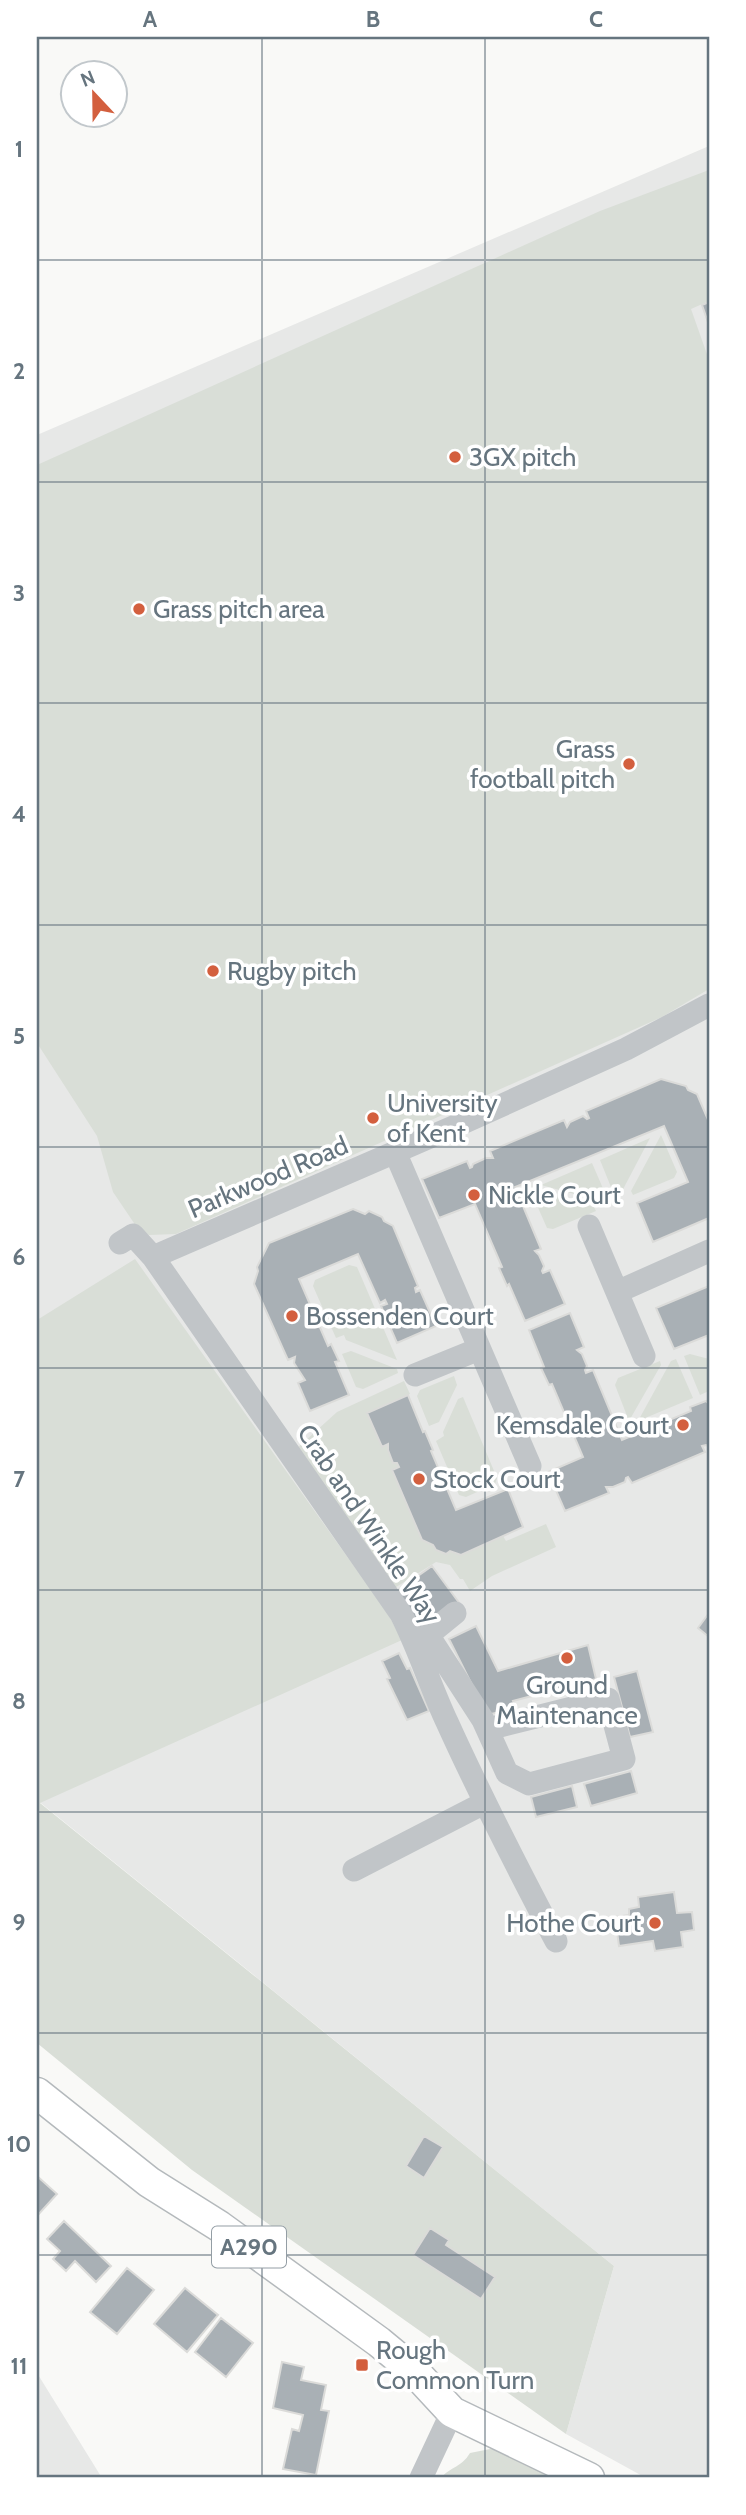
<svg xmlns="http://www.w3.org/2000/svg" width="746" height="2515" viewBox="0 0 746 2515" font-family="Cabin,sans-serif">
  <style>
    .built { fill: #e7e8e7 }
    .green { fill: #d9ded7; fill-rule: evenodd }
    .building { fill: #a9b0b5; stroke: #dbdbd9; stroke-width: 2 }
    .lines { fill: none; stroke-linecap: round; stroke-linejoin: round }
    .major-casing { stroke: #b4b9bc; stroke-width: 33 }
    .minor { stroke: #c1c5c8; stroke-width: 23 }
    .major { stroke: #fff; stroke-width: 30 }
    .grid { fill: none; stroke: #66757f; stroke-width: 2; stroke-opacity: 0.55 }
    .poi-dot { fill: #d35f3e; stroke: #fff; stroke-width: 2.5 }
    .labels { text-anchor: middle; stroke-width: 7; stroke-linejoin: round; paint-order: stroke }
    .shield { fill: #fff; stroke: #949ea5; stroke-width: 2 }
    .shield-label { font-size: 24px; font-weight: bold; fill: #66757f }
    .poi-label { font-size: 26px; fill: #66757f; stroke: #fff; text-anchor: start }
    .street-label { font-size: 26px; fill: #66757f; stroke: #fff }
    .neatline { fill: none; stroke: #66757f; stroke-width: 2.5 }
    .grid-label { font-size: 23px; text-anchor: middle; font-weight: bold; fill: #66757f }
  </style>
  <rect width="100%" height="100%" fill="#f9f9f7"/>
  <!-- built -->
  <path class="built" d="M709,146V2478H646L566,2434L614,2266L37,1800V435Z
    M37,2373L102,2478H37Z"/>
  <!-- green -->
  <path class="green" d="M709,170V301L691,309L709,360V989L662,1017L176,1234L149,1235L136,1226L113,1192L97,1136L37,1043V465L600,211Z
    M661,1135L677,1172L674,1178L633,1195L631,1191Z
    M650,1138L620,1195L615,1197L600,1160Z
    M592,1163L608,1200L604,1202L541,1185Z
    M536,1192L594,1207L596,1211L553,1229L547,1228L532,1194Z
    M135,1259L388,1614L402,1640L40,1803L614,2266L566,2434L192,2170L37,2043V1320ZM424,2136L442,2147L424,2177L406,2166ZM430,2228L449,2240L446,2245L495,2277L481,2299L413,2255Z
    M349,1265L357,1267L397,1360L346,1340L344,1335L336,1338L313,1286L315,1280Z
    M351,1351L397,1369L398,1373L363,1389L356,1387L342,1354Z
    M690,1354L709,1359V1391L700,1395L684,1356Z
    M676,1359L693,1398L638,1421L671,1361Z
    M660,1361L661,1365L629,1421L615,1385L618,1378Z
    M454,1376L457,1385L439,1422L429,1426L417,1396L420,1390Z
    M404,1381L410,1394L367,1413L382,1447L388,1444V1450L393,1462L397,1463L399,1467L392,1470L422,1540L450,1551L503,1536L506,1541L546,1524L556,1547L492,1576L470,1591L463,1579H460L450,1565L436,1562L393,1589L294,1451L337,1412Z
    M463,1397L497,1478L495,1484L466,1497L459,1495L436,1441L444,1436L443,1432L458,1399Z
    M490,2449L505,2450L563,2478H441C451,2466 461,2468 470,2453Z"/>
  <!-- building -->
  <path class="building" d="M709,302V325L702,305Z
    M661,1079L686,1086L688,1090L697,1094L709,1122V1218L653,1242L637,1203L688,1182L664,1126L515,1187L541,1249L535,1251L539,1255L544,1266L542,1271L543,1273L550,1270L565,1304L525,1321L509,1284L507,1286L499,1268L502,1267L475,1204L439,1218L422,1179L467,1161L470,1168L472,1167L473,1164L486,1158H493L490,1151L564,1120L567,1127L570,1122L583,1116L587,1119L589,1118L586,1111Z
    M353,1209L365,1214L369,1211L382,1217L384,1221L393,1226L418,1286L415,1288L416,1292L420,1290L436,1326L397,1343L381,1306L387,1304L385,1300L380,1303L358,1254L299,1279L328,1346L331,1344L339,1361L335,1362L349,1395L310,1411L298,1383L305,1380L294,1363L295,1357L288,1360L254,1284L258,1271L257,1267L269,1243Z
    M709,1286V1335L674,1349L656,1308Z
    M570,1313L584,1347L577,1350L582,1354L587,1366L585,1370L586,1373L593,1370L622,1440L691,1411L690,1407L706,1401L709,1404V1447L706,1445L702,1446L705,1452L632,1483L628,1477L626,1478L625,1482L613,1487H606L609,1493L565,1511L548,1472L583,1457L552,1384L549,1385L541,1368L544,1367L529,1330Z
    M408,1395L423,1432L425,1431L433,1450L431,1451L456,1510L508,1489L523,1527L461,1555L450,1551L446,1554L436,1550L433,1545L422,1540L392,1470L399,1467L397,1463H393L388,1450V1444L382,1447L367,1413Z
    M432,1566L460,1604L422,1631L394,1593Z
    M709,1613V1637L698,1628Z
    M476,1626L498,1671L588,1645L596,1679L513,1701L516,1708L487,1715L449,1639Z
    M399,1653L407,1669L410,1668L429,1711L407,1720L387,1679L390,1678L382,1661Z
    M637,1671L653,1732L630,1737L614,1677Z
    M631,1771L637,1793L591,1806L584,1784Z
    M572,1786L577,1807L536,1817L531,1797Z
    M674,1892L677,1913L692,1912L694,1930L681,1932L683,1947L655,1951L653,1941L619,1946L615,1917L629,1915V1909L639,1907L638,1897Z
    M424,2136L443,2147L424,2178L406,2166Z
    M37,2176L57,2194L37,2216Z
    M64,2221L111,2266L96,2282L75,2261L66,2271L53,2259L60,2251L47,2239Z
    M430,2228L449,2240L446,2245L495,2277L481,2299L413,2255Z
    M127,2268L154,2290L117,2334L90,2312Z
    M185,2288L218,2315L187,2352L154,2324Z
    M221,2318L253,2343L226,2377L195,2352Z
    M282,2362L304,2367L301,2380L326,2385L321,2410L329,2411L316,2475L283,2469L292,2429L299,2431L303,2415L273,2408Z"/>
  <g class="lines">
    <!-- major casing -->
    <g class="major-casing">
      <path id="major" d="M37,2093L149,2182L219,2226L379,2342L414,2371L452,2412L589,2478"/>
    </g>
    <!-- minor -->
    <path class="minor" d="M395,1152L530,1466
      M589,1226L644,1356
      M120,1243L133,1235L153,1257L401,1614C419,1649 430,1686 447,1722C481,1797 518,1869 556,1941
      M153,1257L467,1121L626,1049L709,1005
      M617,1292L709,1251
      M415,1375L479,1349
      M428,1635L483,1720L507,1773L529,1784L624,1759L608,1699L488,1729
      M417,1644L455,1613
      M354,1870L484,1803
      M421,2478L452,2412"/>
    <!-- major -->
    <use href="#major" class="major"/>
  </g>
  <!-- grid -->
  <path class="grid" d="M262,37V2478M485,37V2478M37,260H709M37,482H709M37,703H709M37,925H709M37,1147H709M37,1368H709M37,1590H709M37,1812H709M37,2033H709M37,2255H709"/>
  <!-- markers -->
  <g class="poi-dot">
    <circle cx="455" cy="457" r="7"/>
    <circle cx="139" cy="609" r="7"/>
    <circle cx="629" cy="764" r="7"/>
    <circle cx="213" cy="971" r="7"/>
    <circle cx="373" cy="1118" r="7"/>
    <circle cx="474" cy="1195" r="7"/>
    <circle cx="292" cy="1316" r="7"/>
    <circle cx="683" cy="1425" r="7"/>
    <circle cx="419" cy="1479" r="7"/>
    <circle cx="567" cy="1658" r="7"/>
    <circle cx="655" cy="1923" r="7"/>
    <rect x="355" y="2358" width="14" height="14" rx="3.5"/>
  </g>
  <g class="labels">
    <!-- shield labels -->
    <rect class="shield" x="212" y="2226.5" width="74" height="41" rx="5"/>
    <g class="shield-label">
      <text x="249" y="2255">A290</text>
    </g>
    <!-- poi labels -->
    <g class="poi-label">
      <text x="469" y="466">3GX pitch</text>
      <text x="153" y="618">Grass pitch area</text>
      <text x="615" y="758" text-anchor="end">Grass<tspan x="615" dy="30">football pitch</tspan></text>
      <text x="227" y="980">Rugby pitch</text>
      <text x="387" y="1112">University<tspan x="387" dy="30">of Kent</tspan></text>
      <text x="488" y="1204">Nickle Court</text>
      <text x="306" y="1325">Bossenden Court</text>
      <text x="669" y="1434" text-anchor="end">Kemsdale Court</text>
      <text x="433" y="1488">Stock Court</text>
      <text x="567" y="1694" text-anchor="middle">Ground<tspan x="567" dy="30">Maintenance</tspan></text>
      <text x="641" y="1932" text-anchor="end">Hothe Court</text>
      <text x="376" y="2359">Rough<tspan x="376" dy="30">Common Turn</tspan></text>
    </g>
    <!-- street labels -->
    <g class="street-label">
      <text transform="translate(268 1177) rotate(-23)" y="9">Parkwood Road</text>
      <text transform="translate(369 1524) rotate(56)" y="9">Crab and Winkle Way</text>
    </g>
  </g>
  <!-- border -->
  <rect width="746" height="2515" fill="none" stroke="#ffffff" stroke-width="77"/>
  <!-- north arrow -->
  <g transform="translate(94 94) rotate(338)"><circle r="33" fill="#ffffff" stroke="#c2c8cc" stroke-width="2"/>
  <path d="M0-5L12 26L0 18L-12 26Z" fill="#d35f3e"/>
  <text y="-10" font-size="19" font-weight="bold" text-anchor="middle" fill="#66757f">N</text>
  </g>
  <rect x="38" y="38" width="670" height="2438" class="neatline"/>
  <g class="grid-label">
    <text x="150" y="27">A</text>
    <text x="373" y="27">B</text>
    <text x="596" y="27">C</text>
    <text x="19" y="157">1</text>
    <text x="19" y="379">2</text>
    <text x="19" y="601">3</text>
    <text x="19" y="822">4</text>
    <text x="19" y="1044">5</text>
    <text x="19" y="1265">6</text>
    <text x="19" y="1487">7</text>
    <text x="19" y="1709">8</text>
    <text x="19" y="1930">9</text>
    <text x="19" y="2152">10</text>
    <text x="19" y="2374">11</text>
  </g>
</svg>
